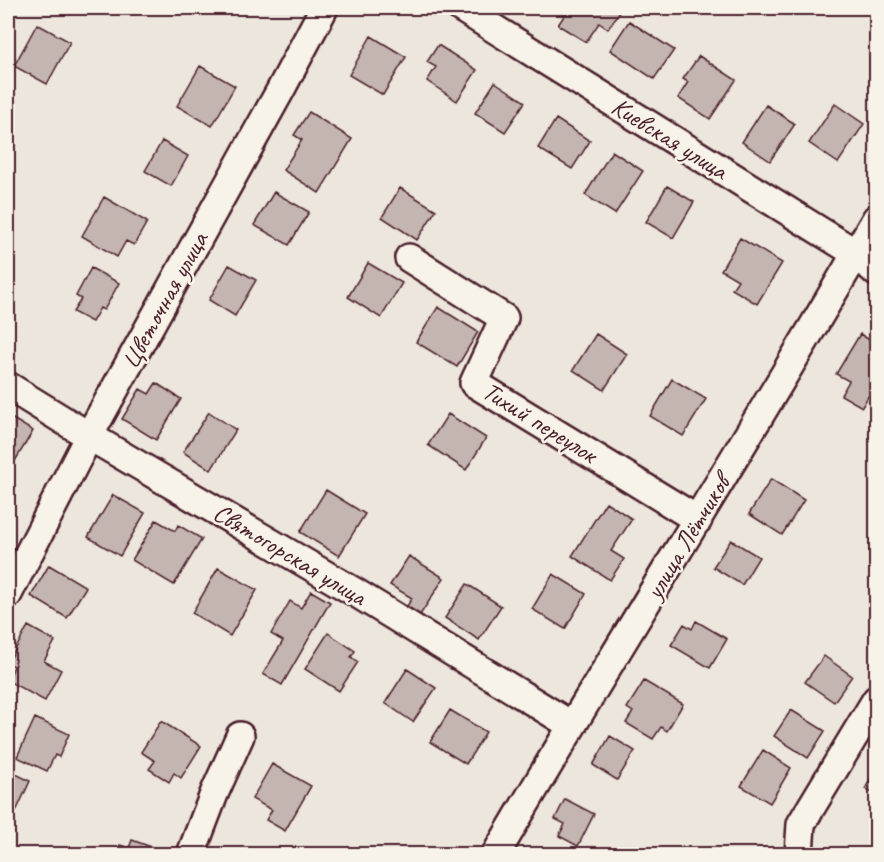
<svg xmlns="http://www.w3.org/2000/svg" width="884" height="862" viewBox="0 0 884 862" font-family="Caveat,sans-serif">
  <style>
    .building { fill: #c4b5b0; stroke: #4a1f2b; stroke-width: 1.5 }
    .lines { fill: none; stroke-linecap: round; stroke-linejoin: round }
    .minor-casing { stroke: #4a1f2b; stroke-width: 32 }
    .minor { stroke: #f7f3e8; stroke-width: 27 }
    .labels { text-anchor: middle; stroke-width: 5; stroke-linejoin: round; paint-order: stroke }
    .street-label { font-size: 26px; fill: #4a1f2b; stroke: #f7f3e8 }
  </style>
  <rect width="100%" height="100%" fill="#ece6dd"/>
  <filter id="ink" filterUnits="userSpaceOnUse"><feTurbulence type="fractalNoise" baseFrequency=".0167" numOctaves="2"/><feDisplacementMap in="SourceGraphic" scale="12" xChannelSelector="R" yChannelSelector="G"/><feConvolveMatrix kernelMatrix="1 2 1 2 8 2 1 2 1" color-interpolation-filters="sRGB"/></filter>
  <g filter="url(#ink)">
    <!-- building -->
    <path class="building" d="M569,8H622L608,29L599,23L586,42L558,25Z
      M629,21L674,50L654,79L610,50Z
      M37,24L70,42L47,84L14,66Z
      M371,36L406,57L383,95L349,75Z
      M438,45L477,70L457,101L427,81L436,67L427,62Z
      M699,56L736,80L710,119L678,98L688,82L683,79Z
      M200,66L235,86L212,126L177,106Z
      M495,82L525,102L505,132L475,113Z
      M835,104L864,124L838,163L809,143Z
      M766,105L795,124L770,161L742,142Z
      M309,112L352,139L319,193L283,170L302,140L294,135Z
      M556,119L590,141L572,169L538,148Z
      M8,123L15,128L8,141Z
      M162,141L188,156L171,186L145,171Z
      M612,151L643,171L615,214L585,195Z
      M667,186L694,202L673,238L646,222Z
      M400,188L436,210L417,240L382,217Z
      M274,192L309,212L289,245L254,225Z
      M104,197L147,222L134,245L126,241L117,257L82,236Z
      M740,238L782,263L757,304L732,289L738,280L721,270Z
      M368,263L402,283L381,318L348,297Z
      M229,265L256,280L235,316L209,300Z
      M91,268L119,283L104,310L100,308L92,322L73,312L81,299L76,296Z
      M438,307L478,332L457,367L416,342Z
      M596,334L627,354L604,390L573,370Z
      M860,334L876,344V383L862,407L841,395L849,381L836,374Z
      M672,379L706,399L683,436L650,416Z
      M156,383L181,399L156,440L122,419L140,389L149,394Z
      M209,412L236,430L211,470L183,452Z
      M448,414L486,438L466,470L428,445Z
      M8,416L33,431L9,471L8,470Z
      M771,479L804,500L782,535L749,514Z
      M326,490L365,514L339,556L300,532Z
      M113,495L145,513L120,556L88,537Z
      M606,502L632,519L611,551L624,559L610,580L572,556Z
      M156,520L175,531L178,525L202,539L174,585L132,560Z
      M731,540L759,557L742,585L713,567Z
      M409,556L444,578L420,615L407,606L412,598L390,585Z
      M49,565L86,587L67,618L31,596Z
      M218,568L257,590L230,636L192,613Z
      M553,574L586,594L565,629L532,609Z
      M467,584L501,606L479,640L445,618Z
      M311,591L330,602L282,685L263,674L283,641L271,634L290,601L301,608Z
      M696,621L727,639L710,668L671,645L684,624L692,629Z
      M28,626L55,641L44,661L61,670L45,701L8,681L14,666L8,663Z
      M328,633L355,651L351,657L358,662L339,691L305,669Z
      M824,656L852,676L834,702L805,682Z
      M407,669L436,688L413,722L385,703Z
      M644,681L683,704L667,731L661,727L653,739L626,723L633,712L627,708Z
      M450,710L486,732L466,764L430,742Z
      M791,710L825,731L808,758L774,736Z
      M35,718L69,734L59,757L55,755L47,771L17,757Z
      M161,721L201,746L181,778L174,773L169,782L149,769L155,761L141,752Z
      M610,736L635,751L617,780L593,765Z
      M763,750L791,768L770,803L741,786Z
      M272,764L311,786L285,831L266,820L272,810L252,799Z
      M876,769V795L865,789Z
      M8,770L30,781L8,829Z
      M565,799L594,814L578,846L559,836L565,824L555,819Z
      M132,840L165,852L164,854H117L120,845L129,848Z"/>
    <g class="lines">
      <!-- minor casing -->
      <g class="minor-casing">
        <path id="minor" d="M461,8L857,254L876,272
          M409,258L504,318L474,383L698,520
          M8,386L89,436L353,591L571,725
          M8,594L89,436L280,91L324,8
          M191,854L214,794L240,736
          M496,854C620,641 753,433 876,219
          M799,854L801,824L876,700"/>
      </g>
      <!-- minor -->
      <use href="#minor" class="minor"/>
    </g>
  </g>
  <g class="labels">
    <!-- street labels -->
    <g class="street-label">
      <text transform="translate(670 138) rotate(32)" y="9">Киевская улица</text>
      <text transform="translate(164 300) rotate(-61)" y="9">Цветочная улица</text>
      <text transform="translate(540 422) rotate(32)" y="9">Тихий переулок</text>
      <text transform="translate(687 537) rotate(-59)" y="9">улица Лётчиков</text>
      <text transform="translate(290 554) rotate(31)" y="9">Святогорская улица</text>
    </g>
  </g>
  <!-- margin -->
  <rect width="884" height="862" fill="none" stroke="#f7f3e8" stroke-width="30"/>
  <rect x="15" y="15" width="854" height="832" fill="none" stroke="#4a1f2b" stroke-width="2" filter="url(#ink)"/>
</svg>
